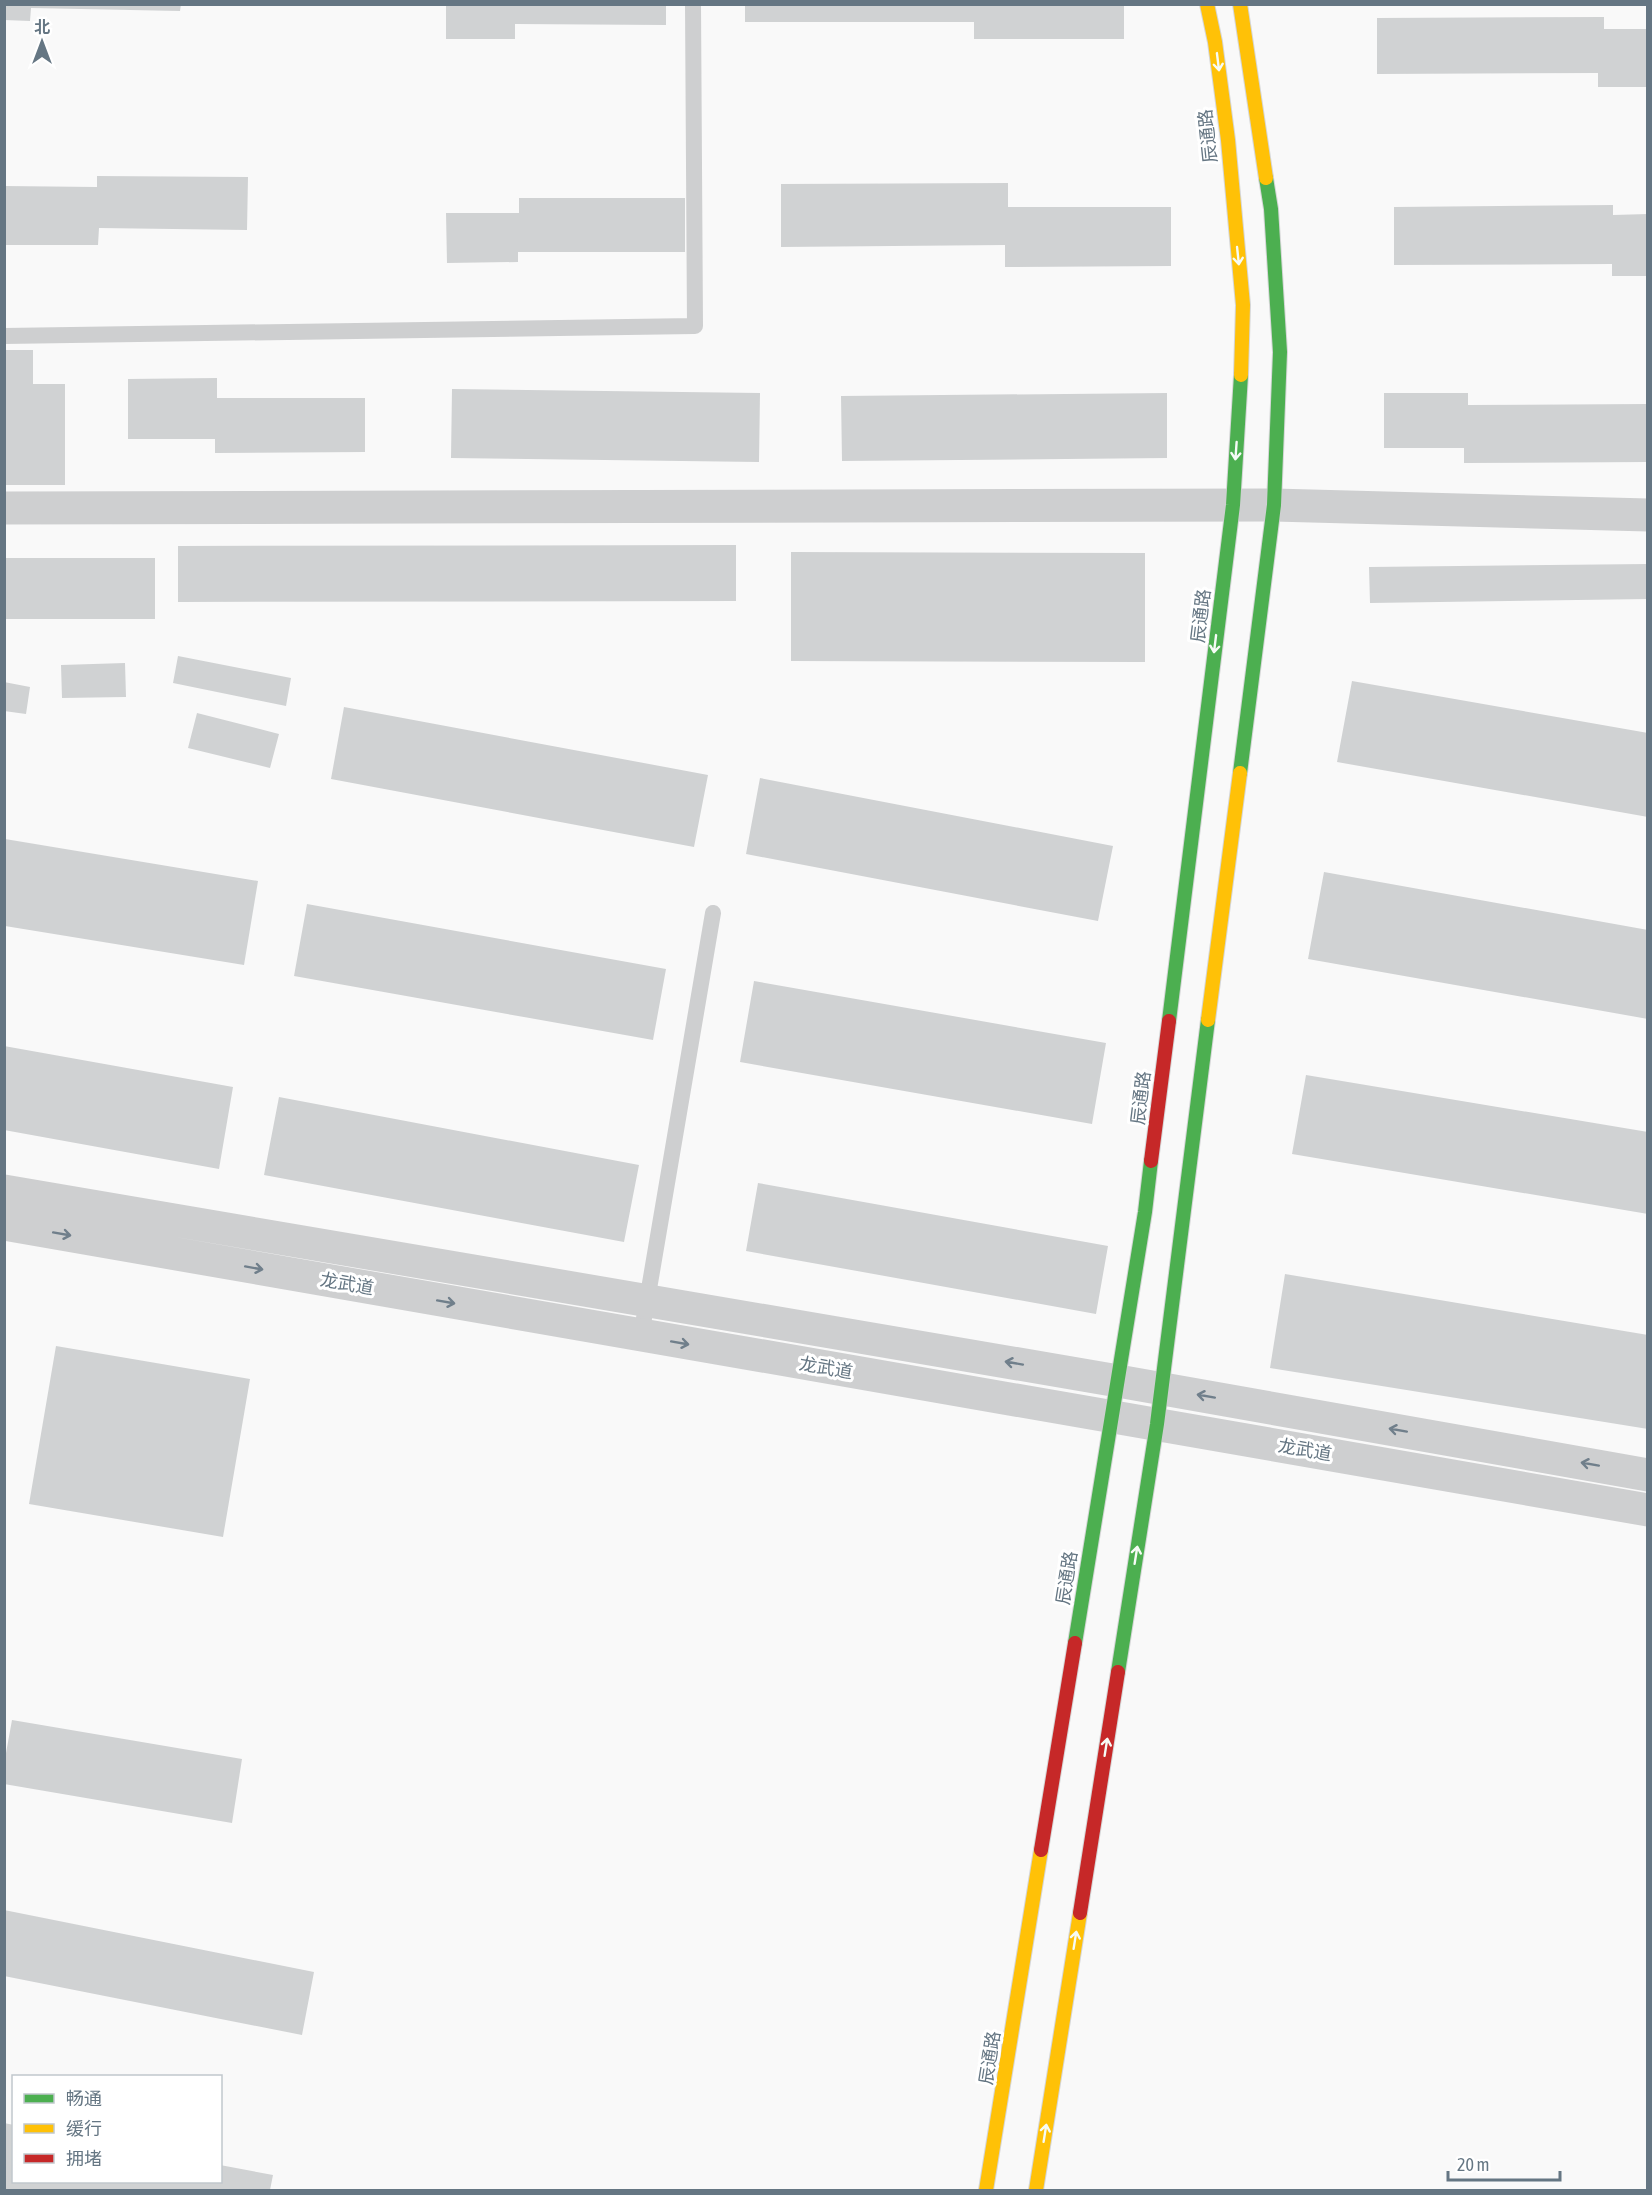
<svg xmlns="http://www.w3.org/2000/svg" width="1652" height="2195" viewBox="0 0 1652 2195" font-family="'Asap Condensed','Noto Sans SC',sans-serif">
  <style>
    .building { fill: #d0d2d3 }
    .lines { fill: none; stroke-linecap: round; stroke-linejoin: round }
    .fast-casing { stroke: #d5d6d7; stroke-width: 16 }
    .slow-casing { stroke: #d5d6d7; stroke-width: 16 }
    .jam-casing { stroke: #d5d6d7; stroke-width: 16 }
    .lane { stroke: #cecfd0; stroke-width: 16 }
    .street { stroke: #cecfd0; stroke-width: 33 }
    .fast { stroke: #4caf50; stroke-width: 14 }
    .slow { stroke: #ffc107; stroke-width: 14 }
    .jam { stroke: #c62828; stroke-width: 14 }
    .oneway { stroke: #f6fbf6 }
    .oneway2 { stroke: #707f8b }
    .labels { text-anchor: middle; stroke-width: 6; stroke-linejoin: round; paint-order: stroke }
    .street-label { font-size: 18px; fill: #657683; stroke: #fff }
  </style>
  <rect width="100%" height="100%" fill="#f9f9f9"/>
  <!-- building -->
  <path class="building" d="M4,4H181L180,11L31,8L30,21L4,20Z
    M446,4H666V25L515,24V39H446Z
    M745,4H1124V39H974V22H745Z
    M1604,17V29H1648V87H1598V73L1377,74V18Z
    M97,176L248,177L247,230L99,228L98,245H4V186L97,187Z
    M1008,183V207H1171V266L1005,267V245L781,247V184Z
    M519,198H685V252H518V262L447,263L446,213H519Z
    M1613,205V215L1648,214V276H1612V264L1394,265V207Z
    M4,350H33V384H65V485H4Z
    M217,378V398H365V452L215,453V439H128V379Z
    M452,389L760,393L759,462L451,458Z
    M1167,393V458L842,461L841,396Z
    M1384,393H1468V405L1648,404V462L1464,463V448H1384Z
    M736,545V601L178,602V546Z
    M791,552L1145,553V662L791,661Z
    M4,558H155V619H4Z
    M1648,564V599L1370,603L1369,567Z
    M178,656L291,678L286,706L173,683Z
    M125,663L126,697L62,698L61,665Z
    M1352,681L1648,733V817L1337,762Z
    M4,682L30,687L26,714L4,711Z
    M344,707L708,775L694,847L331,779Z
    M197,713L279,734L270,768L188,748Z
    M760,778L1113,846L1098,921L746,854Z
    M5,839L258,881L244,965L5,926Z
    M1324,872L1648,930V1019L1308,959Z
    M307,904L666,969L653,1040L294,976Z
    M754,981L1106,1043L1092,1124L740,1062Z
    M4,1046L233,1087L219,1169L4,1130Z
    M1306,1075L1648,1132V1214L1292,1154Z
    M279,1097L639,1165L624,1242L264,1175Z
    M758,1183L1108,1246L1096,1314L746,1251Z
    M1285,1274L1648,1335V1429L1270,1368Z
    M56,1346L250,1379L223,1537L29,1504Z
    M12,1720L242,1759L232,1823L4,1784V1764Z
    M4,1910L314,1972L302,2035L4,1976Z
    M4,2123L14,2125V2182H220V2165L273,2175L270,2190H4Z"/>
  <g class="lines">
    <!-- fast casing -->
    <g class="fast-casing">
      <path id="fast" d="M1240,773L1274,505L1280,352L1271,209L1266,178
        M1169,1021L1233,505L1241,375
        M1075,1643L1145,1212L1151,1161
        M1118,1672L1157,1424L1208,1020"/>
    </g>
    <!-- slow casing -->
    <g class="slow-casing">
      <path id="slow" d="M1207,4L1215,42L1228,140L1243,305L1241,375
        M1240,4L1266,178
        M1208,1020L1240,773
        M986,2190L1041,1850
        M1036,2190L1080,1913"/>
    </g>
    <!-- jam casing -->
    <g class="jam-casing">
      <path id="jam" d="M1151,1161L1169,1021
        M1041,1850L1075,1643
        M1080,1913L1118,1672"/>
    </g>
    <!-- lane -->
    <path class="lane" d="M4,336L695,326L693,4
      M641,1336L713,913"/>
    <!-- street -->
    <path class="street" d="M4,508L1274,505L1648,515
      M4,1191L1118,1381L1648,1475
      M4,1224L1648,1510"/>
    <!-- fast -->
    <use href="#fast" class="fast"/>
    <!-- slow -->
    <use href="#slow" class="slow"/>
    <!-- jam -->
    <use href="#jam" class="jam"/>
  </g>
  <!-- one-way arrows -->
  <defs><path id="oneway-shaft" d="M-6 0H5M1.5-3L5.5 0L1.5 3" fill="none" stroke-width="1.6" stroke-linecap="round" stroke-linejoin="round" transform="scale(1.5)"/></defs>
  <g class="oneway">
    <use href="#oneway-shaft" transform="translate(1218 62) rotate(83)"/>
    <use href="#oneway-shaft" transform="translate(1238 256) rotate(84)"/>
    <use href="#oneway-shaft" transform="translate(1236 451) rotate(94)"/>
    <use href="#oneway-shaft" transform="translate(1215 644) rotate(97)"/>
    <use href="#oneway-shaft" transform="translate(1136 1555) rotate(-81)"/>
    <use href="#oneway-shaft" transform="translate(1106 1747) rotate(-81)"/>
    <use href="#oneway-shaft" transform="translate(1075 1940) rotate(-81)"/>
    <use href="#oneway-shaft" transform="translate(1045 2133) rotate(-81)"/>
  </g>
  <g class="oneway2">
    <use href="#oneway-shaft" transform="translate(62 1234) rotate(10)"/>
    <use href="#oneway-shaft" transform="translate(254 1268) rotate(10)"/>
    <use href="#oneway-shaft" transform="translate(446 1302) rotate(10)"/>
    <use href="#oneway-shaft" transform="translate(680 1343) rotate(10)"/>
    <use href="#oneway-shaft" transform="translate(1014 1363) rotate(-170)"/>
    <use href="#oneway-shaft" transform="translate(1206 1396) rotate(-170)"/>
    <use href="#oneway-shaft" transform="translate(1398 1430) rotate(-170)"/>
    <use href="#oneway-shaft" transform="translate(1590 1464) rotate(-170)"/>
  </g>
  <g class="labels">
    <!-- street labels -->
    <g class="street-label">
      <text transform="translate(1208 136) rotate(-96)" y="6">辰通路</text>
      <text transform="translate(1201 616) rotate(-83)" y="6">辰通路</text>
      <text transform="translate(1141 1098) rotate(-83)" y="6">辰通路</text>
      <text transform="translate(347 1284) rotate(10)" y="6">龙武道</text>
      <text transform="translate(826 1368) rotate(10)" y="6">龙武道</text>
      <text transform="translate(1305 1450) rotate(10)" y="6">龙武道</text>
      <text transform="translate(1067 1578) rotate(-81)" y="6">辰通路</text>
      <text transform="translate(990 2058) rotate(-81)" y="6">辰通路</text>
    </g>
  </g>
  <!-- border -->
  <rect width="1652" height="2195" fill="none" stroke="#657683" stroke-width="12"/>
  <!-- legend -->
  <rect x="12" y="2075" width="210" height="108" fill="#ffffff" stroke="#c1c8cd" stroke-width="1.5"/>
  <rect x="24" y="2094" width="30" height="9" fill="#4caf50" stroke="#c1c8cd" stroke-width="1.5"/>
  <text x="66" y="2105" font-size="18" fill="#657683">畅通</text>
  <rect x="24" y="2124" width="30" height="9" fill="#ffc107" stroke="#c1c8cd" stroke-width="1.5"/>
  <text x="66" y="2135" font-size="18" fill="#657683">缓行</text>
  <rect x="24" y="2154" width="30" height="9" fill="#c62828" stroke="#c1c8cd" stroke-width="1.5"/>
  <text x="66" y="2165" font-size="18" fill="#657683">拥堵</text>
  <!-- north arrow -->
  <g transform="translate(42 42)" stroke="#ffffff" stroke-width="4.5" paint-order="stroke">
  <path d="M0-4.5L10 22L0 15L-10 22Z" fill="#657683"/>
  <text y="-9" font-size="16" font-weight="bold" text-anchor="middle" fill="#657683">北</text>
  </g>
  <!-- scale -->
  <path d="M1448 2171v9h112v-9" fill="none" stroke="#657683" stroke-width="3"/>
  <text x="1457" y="2171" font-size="18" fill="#657683" stroke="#ffffff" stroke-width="4.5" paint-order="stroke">20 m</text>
</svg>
